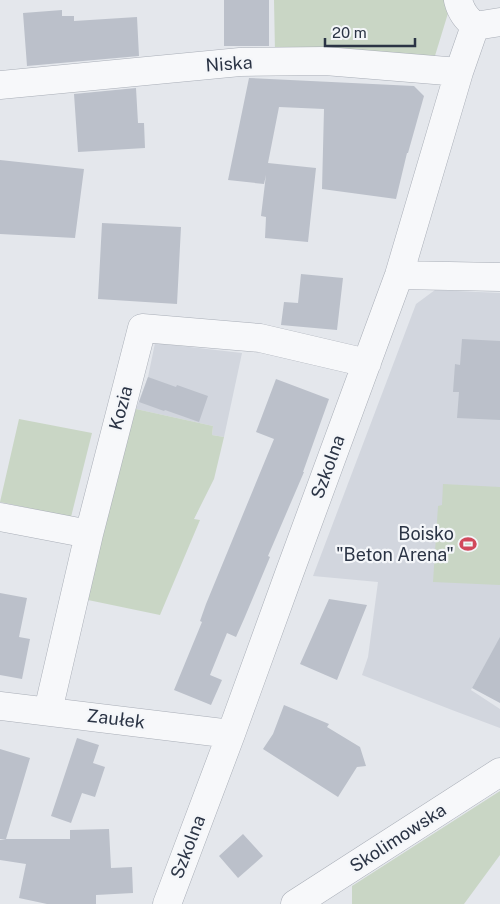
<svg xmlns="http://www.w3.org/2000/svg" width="500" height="904" viewBox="0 0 500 904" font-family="'Public Sans',sans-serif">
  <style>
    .built { fill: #d2d6de }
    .green { fill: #c9d6c5 }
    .building { fill: #bbc0ca }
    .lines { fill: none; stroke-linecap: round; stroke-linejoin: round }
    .minor-casing { stroke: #a9aeb7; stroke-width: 29 }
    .minor { stroke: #f7f8fa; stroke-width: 28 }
    .labels { text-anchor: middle; stroke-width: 4.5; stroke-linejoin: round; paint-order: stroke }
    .street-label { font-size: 18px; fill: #2b3445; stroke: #f4f6f9 }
    .poi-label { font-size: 18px; fill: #2b3445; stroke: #f4f6f9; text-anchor: end }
  </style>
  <rect width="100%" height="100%" fill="#e4e7ec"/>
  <!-- built -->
  <path class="built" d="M435,290L500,293V638L471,690L500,709V728L452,710L362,675L368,657L378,582L313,576L416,304Z
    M155,343L242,353L224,437L212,435L213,426L136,409L148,377Z"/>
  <!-- green -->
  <path class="green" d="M274,0H449V10L434,59L275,52Z
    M136,409L213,426L212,435L224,437L214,479L194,519L200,520L160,615L88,600C103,536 115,471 136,409Z
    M19,419L92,433L71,517L0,502Z
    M443,484L500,487V585L433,582L438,506L442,505Z
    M500,791V855L464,904H352V886Z"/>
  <!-- building -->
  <path class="building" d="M224,0H269V46H224Z
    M62,10V16H74V21L137,17L139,56L27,66L23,13Z
    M249,78L414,86L424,96L408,153H407L396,199L322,189L324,109L279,107L268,163L316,168L308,242L265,238L266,217L261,216L266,175L264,184L228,180Z
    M136,88L138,123H144L145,148L78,152L74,94Z
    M0,160L84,169L75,238L0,234Z
    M102,223L181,227L177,304L98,299Z
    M301,274L343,278L337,330L281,325L284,302L298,303Z
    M462,339L500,341V420L457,418L459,392H453L455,364L460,365Z
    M148,377L176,387L177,385L208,396L199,422L165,410L164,411L139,402Z
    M276,379L329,399L303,472H304L268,556L270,557L244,619L236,637L227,633L210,675L222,680L211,705L174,690L202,622L200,621L206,604L274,439L256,432Z
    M0,593L27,598L19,637L30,639L22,679L0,675Z
    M329,599L367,605L337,680L300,664Z
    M500,637V703L472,688Z
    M284,705L329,724L327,727L360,747L366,766L357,767L338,797L263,749L273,734Z
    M77,738L99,745L93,763L105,767L95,797L82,793L71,823L51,816Z
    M0,749L30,758L6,839H70V830L109,829L111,868L132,867L133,893L96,895V904H47L19,898L26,864L0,860V840L6,839H0Z
    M243,834L263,856L238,878L219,856Z"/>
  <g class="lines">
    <!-- minor casing -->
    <g class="minor-casing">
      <path id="minor" d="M458,0C461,12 466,18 475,26
        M475,26L500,22
        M0,85L240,62L325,61L459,72
        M399,275L500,277
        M0,517L89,534
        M0,706L231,734
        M48,711L89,534L142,328L260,338L367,363
        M167,904L231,734L289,574L399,275L459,72L475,26
        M295,904L500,772"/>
    </g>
    <!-- minor -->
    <use href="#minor" class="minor"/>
  </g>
  <!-- icons -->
  <defs>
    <g id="stadium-bare" transform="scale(1.35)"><path d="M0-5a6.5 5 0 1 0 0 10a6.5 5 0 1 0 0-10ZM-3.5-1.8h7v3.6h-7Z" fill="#d1495b" stroke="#f4f6f9" stroke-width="2.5" paint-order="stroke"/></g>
  </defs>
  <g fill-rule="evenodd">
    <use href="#stadium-bare" x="468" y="544"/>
  </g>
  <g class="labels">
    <!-- street labels -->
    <g class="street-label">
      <text transform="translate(229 64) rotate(-4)" y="6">Niska</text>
      <text transform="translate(121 408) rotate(-75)" y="6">Kozia</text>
      <text transform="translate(328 467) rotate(-70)" y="6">Szkolna</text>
      <text transform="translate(116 719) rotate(7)" y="6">Zaułek</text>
      <text transform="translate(398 838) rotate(-33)" y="6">Skolimowska</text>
      <text transform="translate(188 847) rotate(-69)" y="6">Szkolna</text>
    </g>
    <!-- poi labels -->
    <g class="poi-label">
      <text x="454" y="540">Boisko<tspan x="454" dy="21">"Beton Arena"</tspan></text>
    </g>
  </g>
  <!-- scale -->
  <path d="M325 38v8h90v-8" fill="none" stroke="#2b3445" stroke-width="2.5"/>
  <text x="332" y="38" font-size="15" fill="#2b3445" stroke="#f4f6f9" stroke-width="4" paint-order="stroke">20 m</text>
</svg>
